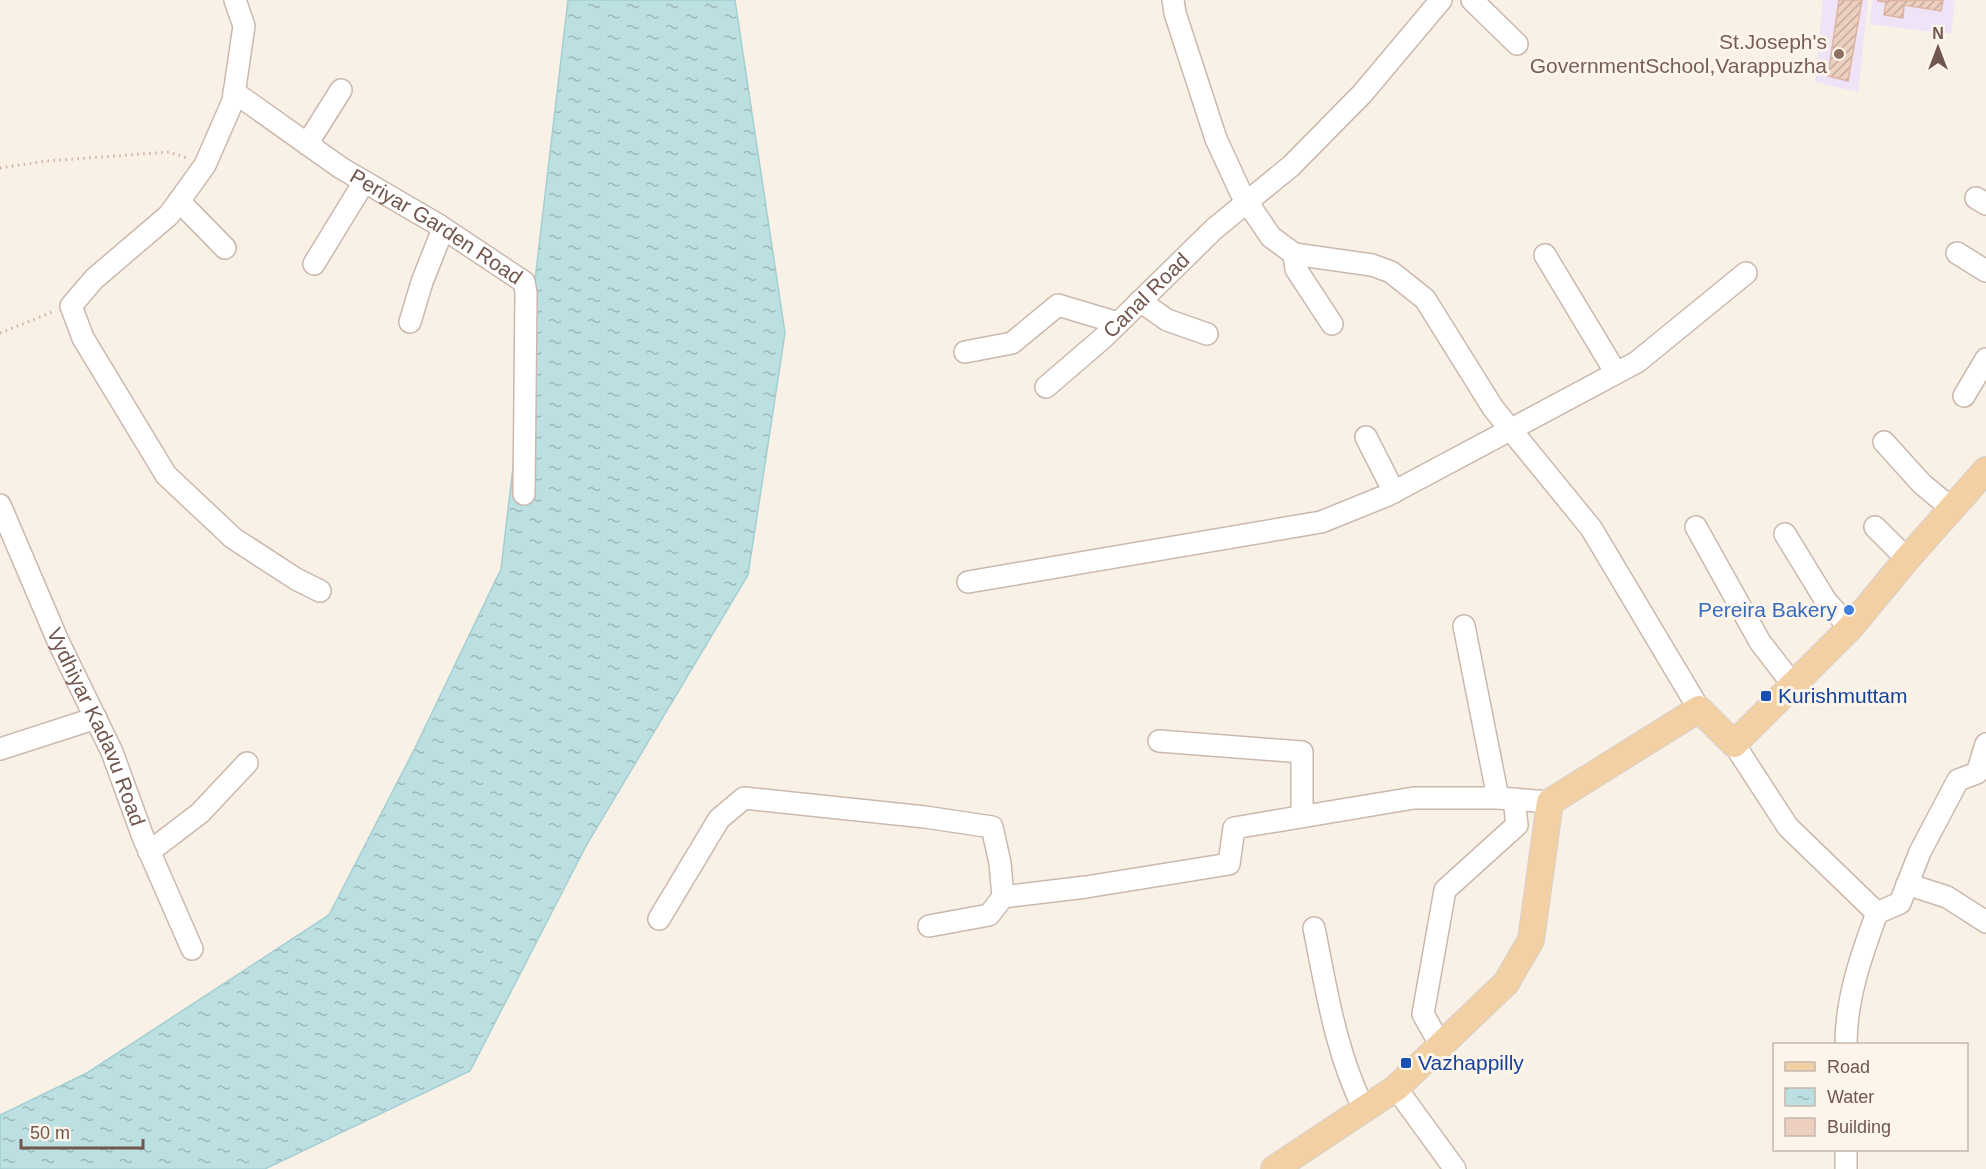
<svg xmlns="http://www.w3.org/2000/svg" width="1986" height="1169" viewBox="0 0 1986 1169" font-family="Arial,sans-serif">
  <style>
    .education { fill: #eee3f7 }
    .water { fill: url(#water-ripples); stroke: #a3cfd3; stroke-width: 1.5 }
    .building { fill: url(#building-hatch); stroke: #deb4a2; stroke-width: 1.5 }
    .lines { fill: none; stroke-linecap: round; stroke-linejoin: round }
    .minor-casing { stroke: #cbb8ad; stroke-width: 24 }
    .major-casing { stroke: #d7d0cd; stroke-width: 28 }
    .path { stroke: #d2b2a3; stroke-width: 3; stroke-dasharray: 1.5 4.5; stroke-linecap: butt }
    .minor { stroke: #fff; stroke-width: 21 }
    .major { stroke: #f3d0a4; stroke-width: 26 }
    .education-dot { fill: #8d6e63; stroke: #fdf5ec; stroke-width: 2 }
    .shop-dot { fill: #3f7fe0; stroke: #fdf5ec; stroke-width: 2 }
    .transit-dot { fill: #1a4fb4; stroke: #fdf5ec; stroke-width: 2 }
    .labels { text-anchor: middle; stroke-width: 6; stroke-linejoin: round; paint-order: stroke }
    .education-label { font-size: 21px; fill: #785e54; stroke: #fdf5ec; text-anchor: end }
    .street-label { font-size: 21px; fill: #71574d; stroke: #fdf5ec }
    .shop-label { font-size: 21px; fill: #366cbe; stroke: #fdf5ec; text-anchor: end }
    .transit-label { font-size: 21px; fill: #164399; stroke: #fdf5ec; text-anchor: start }
  </style>
  <defs>
    <pattern id="water-ripples" width="26" height="14" patternUnits="userSpaceOnUse" patternTransform="scale(1.5)"><rect width="26" height="14" fill="#bce0e2"/><path d="M2 4q2-2 4 0t4 0M15 11q2-2 4 0t4 0" fill="none" stroke="#9db8b9"/></pattern>
    <pattern id="building-hatch" width="6" height="6" patternUnits="userSpaceOnUse" patternTransform="scale(1.5)"><rect width="6" height="6" fill="#edcfc0"/><path d="M-1 1l2-2M0 6l6-6M5 7l2-2" fill="none" stroke="#c4ab9e"/></pattern>
  </defs>
  <rect width="100%" height="100%" fill="#faf1e6"/>
  <!-- education -->
  <path class="education" d="M1823,0H1868L1858,92L1815,82Z
    M1873,0H1955L1951,34L1869,24Z"/>
  <!-- water -->
  <path class="water" d="M568,0H735L785,333L748,575L587,844L470,1071L265,1169H0V1115L87,1073L329,915L415,748L501,569Z"/>
  <!-- building -->
  <path class="building" d="M1839,0H1862L1848,81L1828,76Z
    M1943,0L1941,11L1904,5L1903,18L1884,15L1886,2L1877,1Z"/>
  <g class="lines">
    <!-- minor casing -->
    <g class="minor-casing">
      <g id="minor">
        <path d="M235,0L244,26L233,101L205,165L169,215L94,279L71,306L83,338L166,475L233,538L296,579L320,591"/>
        <path d="M1173,0L1175,13L1216,139L1241,193L1271,237L1294,254L1372,265L1391,272L1425,299L1493,408L1591,528L1699,709"/>
        <path d="M1472,0L1517,44"/>
        <path id="s1" d="M234,92L341,168L437,224L524,282L526,293L524,494"/>
        <path d="M307,144L341,90"/>
        <path d="M1976,198L1986,204"/>
        <path d="M179,201L225,248"/>
        <path d="M1957,253L1986,271"/>
        <path d="M1294,254L1296,269L1332,324"/>
        <path d="M1545,255L1616,373"/>
        <path d="M314,264L364,182"/>
        <path d="M1140,301L1167,320L1207,334"/>
        <path d="M410,322L422,282L443,229"/>
        <path d="M965,352L1012,343L1058,305L1118,323"/>
        <path id="s2" d="M1046,387L1103,338L1214,229L1291,166L1362,94L1441,0"/>
        <path d="M1964,396L1986,359"/>
        <path d="M1366,437L1394,492"/>
        <path d="M1884,442L1922,484L1951,508"/>
        <path id="s3" d="M0,505L58,641L112,752L143,837L192,949"/>
        <path d="M1696,527L1760,642L1794,686"/>
        <path d="M1875,527L1907,559"/>
        <path d="M1785,534L1826,601L1850,628"/>
        <path d="M968,582L1321,522L1388,495L1637,362L1746,273"/>
        <path d="M1464,626L1498,798"/>
        <path d="M1159,741L1302,752V815"/>
        <path d="M1734,744L1788,827L1877,913"/>
        <path d="M0,749L96,718"/>
        <path d="M149,852L200,813L247,763"/>
        <path d="M1907,884L1947,897L1986,922"/>
        <path d="M659,919L719,819L744,798L925,817L992,827L1000,863L1003,897"/>
        <path d="M929,926L989,915L1003,897L1086,887L1229,864L1234,828L1414,798H1498L1550,802"/>
        <path d="M1314,928C1326,988 1336,1054 1364,1109"/>
        <path d="M1846,1044C1846,999 1861,956 1877,913L1900,903L1920,852L1958,780L1977,773L1986,744"/>
        <path d="M1441,1046L1423,1014L1445,890L1517,825L1514,799"/>
        <path d="M1396,1088L1455,1169"/>
        <path d="M1846,1169V1150"/>
      </g>
    </g>
    <!-- major casing -->
    <g class="major-casing">
      <path id="major" d="M1274,1169L1396,1088L1506,983L1531,940L1550,802L1699,709L1734,744L1850,628L1907,559L1986,470"/>
    </g>
    <!-- path -->
    <path class="path" d="M0,168L46,161L169,152L187,158
      M0,333L55,311"/>
    <!-- minor -->
    <use href="#minor" class="minor"/>
    <!-- major -->
    <use href="#major" class="major"/>
  </g>
  <!-- markers -->
  <circle class="education-dot" cx="1839" cy="54" r="6"/>
  <circle class="shop-dot" cx="1849" cy="610" r="6"/>
  <g class="transit-dot">
    <rect x="1760" y="690" width="12" height="12" rx="3"/>
    <rect x="1400" y="1057" width="12" height="12" rx="3"/>
  </g>
  <g class="labels">
    <!-- education labels -->
    <g class="education-label">
      <text x="1827" y="49">St.Joseph's<tspan x="1827" dy="24">GovernmentSchool,Varappuzha</tspan></text>
    </g>
    <!-- street labels -->
    <g class="street-label">
      <text dy="7" stroke="none"><textPath href="#s1" startOffset="243">Periyar Garden Road</textPath></text>
      <text dy="7" stroke="none"><textPath href="#s2" startOffset="136">Canal Road</textPath></text>
      <text dy="7" stroke="none"><textPath href="#s3" startOffset="242">Vydhiyar Kadavu Road</textPath></text>
    </g>
    <!-- shop labels -->
    <g class="shop-label">
      <text x="1837" y="617">Pereira Bakery</text>
    </g>
    <!-- transit labels -->
    <g class="transit-label">
      <text x="1778" y="703">Kurishmuttam</text>
      <text x="1418" y="1070">Vazhappilly</text>
    </g>
  </g>
  <!-- legend -->
  <rect x="1773" y="1043" width="195" height="108" fill="#fdf5ec" stroke="#c5b6ac" stroke-width="1.5"/>
  <rect x="1785" y="1062" width="30" height="9" fill="#f3d0a4" stroke="#c5b6ac" stroke-width="1.5"/>
  <text x="1827" y="1073" font-size="18" fill="#71574d">Road</text>
  <rect x="1785" y="1088" width="30" height="18" fill="url(#water-ripples)" stroke="#c5b6ac" stroke-width="1.5"/>
  <text x="1827" y="1103" font-size="18" fill="#71574d">Water</text>
  <rect x="1785" y="1118" width="30" height="18" fill="#edcfc0" stroke="#c5b6ac" stroke-width="1.5"/>
  <text x="1827" y="1133" font-size="18" fill="#71574d">Building</text>
  <!-- north arrow -->
  <g transform="translate(1938 48)" stroke="#fdf5ec" stroke-width="4.5" paint-order="stroke">
  <path d="M0-4.5L10 22L0 15L-10 22Z" fill="#71574d"/>
  <text y="-9" font-size="16" font-weight="bold" text-anchor="middle" fill="#71574d">N</text>
  </g>
  <!-- scale -->
  <path d="M21 1139v9h122v-9" fill="none" stroke="#71574d" stroke-width="3"/>
  <text x="30" y="1139" font-size="18" fill="#71574d" stroke="#fdf5ec" stroke-width="4.5" paint-order="stroke">50 m</text>
</svg>
